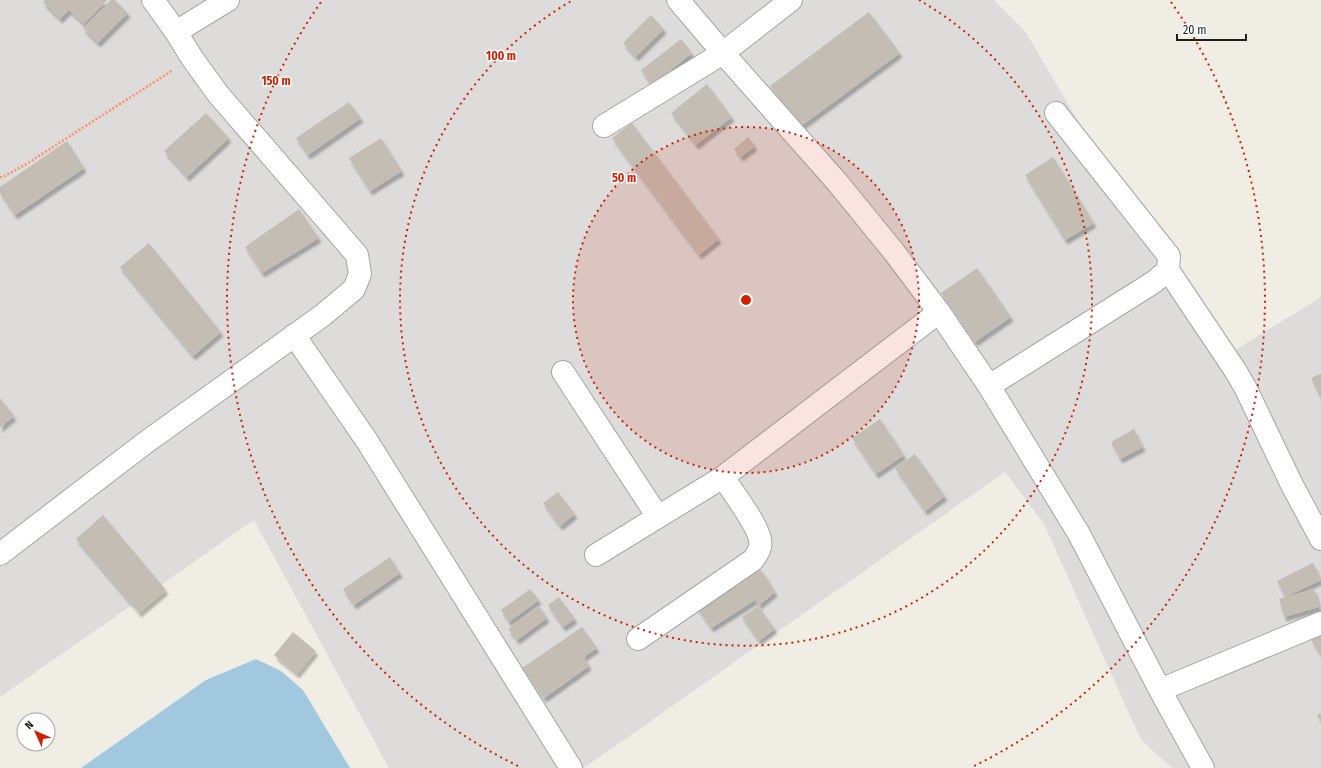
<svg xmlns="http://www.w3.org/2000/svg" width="1321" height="768" viewBox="0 0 1321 768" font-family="'Fira Sans Condensed',sans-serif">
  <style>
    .residential { fill: #dddcdb }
    .water { fill: #a2c8e0 }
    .building { fill: #c4bdb3; filter: url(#shadow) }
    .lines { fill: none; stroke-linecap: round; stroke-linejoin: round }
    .minor-casing { stroke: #a5a5a5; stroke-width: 24 }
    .path { stroke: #ff8e66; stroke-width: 2.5; stroke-dasharray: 2 2; stroke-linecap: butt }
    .minor { stroke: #fff; stroke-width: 22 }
    .ring { fill: none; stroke: #cd2100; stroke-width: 2; stroke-dasharray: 2 4 }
    .centre { fill: #cd2100; stroke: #fff; stroke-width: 2 }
    .ring-label { font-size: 12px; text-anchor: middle; font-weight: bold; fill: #cd2100; stroke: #fff; stroke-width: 3; stroke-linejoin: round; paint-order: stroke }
  </style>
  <defs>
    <filter id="shadow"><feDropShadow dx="2.5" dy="4.5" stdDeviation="1" flood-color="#0004"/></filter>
  </defs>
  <rect width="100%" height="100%" fill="#f0eee4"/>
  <!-- residential -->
  <path class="residential" d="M0,0H994L1025,31L1219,360L1321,297V768H1172L1141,740L1044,524L1005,472L584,768H389L254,520L0,697Z"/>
  <!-- water -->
  <path class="water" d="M256,659L281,671L303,690L350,768H81L206,680Z"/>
  <!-- building -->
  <path class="building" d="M45,0H107L84,24L69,10L60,19L43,2Z
    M111,0H115L128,13L98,43L83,28Z
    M869,12L900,53L800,127L770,86Z
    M651,15L664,29L636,57L623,43Z
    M681,39L692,53L652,85L641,70Z
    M707,84L732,117L696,145L671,113Z
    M349,102L361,118L308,155L296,138Z
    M206,113L229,138L187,177L164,151Z
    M632,123L719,239L699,255L612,138Z
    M748,137L755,146L741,157L734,149Z
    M381,138L402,171L370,191L349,158Z
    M67,141L84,168L15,215L0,193V187Z
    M1053,157L1094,223L1065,240L1025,175Z
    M299,209L319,238L262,273L245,247Z
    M149,243L221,332L193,356L120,267Z
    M977,268L1011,317L975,342L941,293Z
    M1321,374V399L1311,378Z
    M0,398L14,416L0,428Z
    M880,419L904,455L876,474L852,438Z
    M1134,429L1143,447L1120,459L1111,442Z
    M915,454L945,496L925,511L895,468Z
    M558,492L575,514L560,526L543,503Z
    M103,515L166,590L139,613L76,539Z
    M390,557L400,573L354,605L343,589Z
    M1313,563L1321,580L1285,597L1277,581Z
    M754,564L765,575L775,592L758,606V603L749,588L755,600L711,628L694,603L727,590L744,580L748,585L740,571Z
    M530,589L539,600L509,622L501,610Z
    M1314,589L1319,607L1284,617L1279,599Z
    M559,597L575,619L563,627L548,605Z
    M539,606L547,618L517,640L508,629Z
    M758,606L775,629L759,641L742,617Z
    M582,627L597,648L584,657L589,666L544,698L522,668Z
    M293,632L316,651L297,674L274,655Z
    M1321,634V655L1311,640Z
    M1321,713V722L1317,715Z"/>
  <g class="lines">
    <!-- minor casing -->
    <g class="minor-casing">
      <path id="minor" d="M153,0L176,32
        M678,0L723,53L837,182L894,252L939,312L989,386L1079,534L1160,690L1203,768
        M604,126L723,53L791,0
        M1168,270L1235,370L1246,389L1292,485L1321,539
        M294,335L367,441L571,768
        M563,372L658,517
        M989,386L1154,282L1168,270L1169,256L1056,113
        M0,554L145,443L323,315L354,289L360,274L357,255L218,94L192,58L176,32L228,0
        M596,555L723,477
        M638,639L753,560C757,554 762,548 760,540C758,525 732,491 723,477L939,312
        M1160,690L1321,623"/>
    </g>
    <!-- path -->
    <path class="path" d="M0,177H3L28,163L173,70"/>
    <!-- minor -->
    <use href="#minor" class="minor"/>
  </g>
  <!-- distance rings -->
  <circle cx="746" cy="300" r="173" fill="#cd2100" fill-opacity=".12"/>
  <g class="ring">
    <circle cx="746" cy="300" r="173"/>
    <path d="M919 0A346 346 0 1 1 573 0"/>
    <path d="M518 766A519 519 0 0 1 321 2M1171 2A519 519 0 0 1 974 766"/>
  </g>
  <circle cx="746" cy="300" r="6" class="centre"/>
  <g class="ring-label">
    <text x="501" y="60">100 m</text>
    <text x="276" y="85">150 m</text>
    <text x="624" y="182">50 m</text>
  </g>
  <!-- north arrow -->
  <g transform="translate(36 732) rotate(315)"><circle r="19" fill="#ffffff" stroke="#a5a5a5"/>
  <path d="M0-3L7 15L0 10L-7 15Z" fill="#cd2100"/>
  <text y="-6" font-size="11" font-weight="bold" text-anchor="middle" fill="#1e1e1e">N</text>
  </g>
  <!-- scale -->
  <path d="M1177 34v6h69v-6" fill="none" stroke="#1e1e1e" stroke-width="2"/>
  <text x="1183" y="34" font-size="12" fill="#1e1e1e" stroke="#ffffff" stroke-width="3" paint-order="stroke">20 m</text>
</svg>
